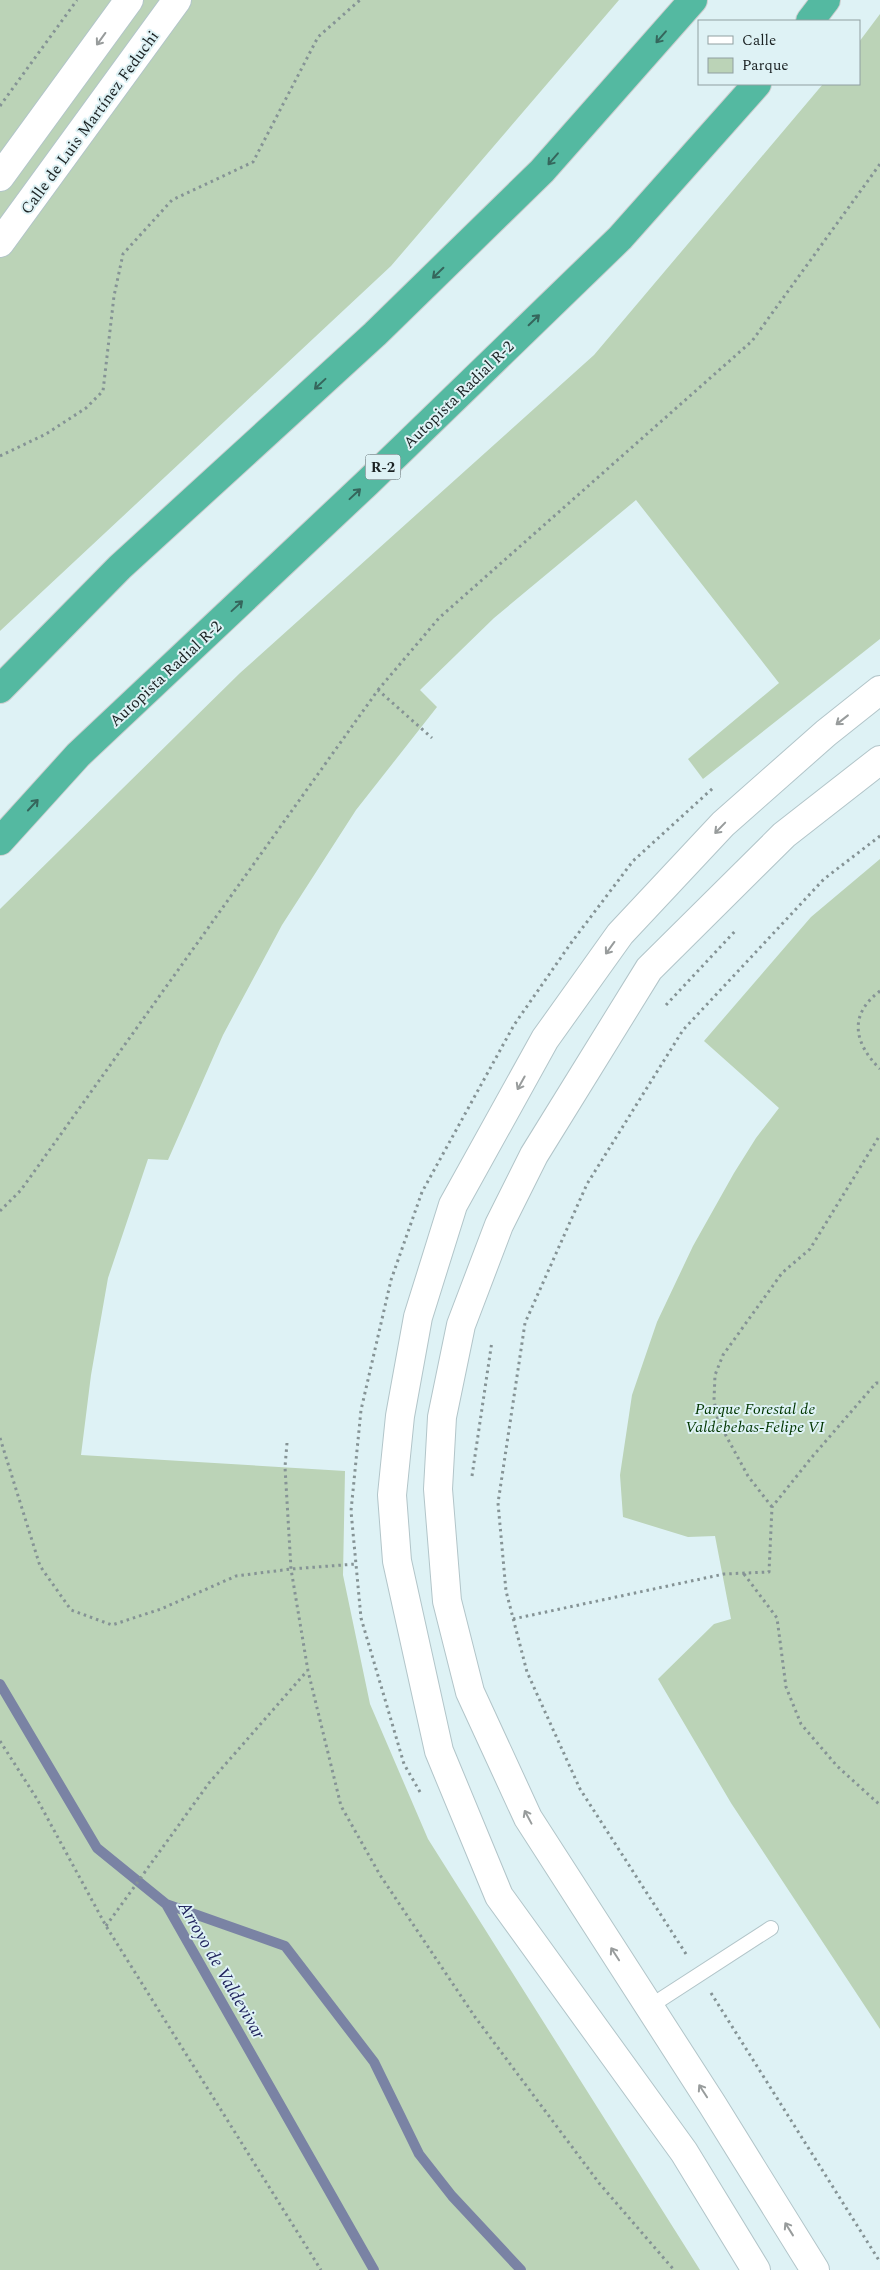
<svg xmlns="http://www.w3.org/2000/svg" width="880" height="2270" viewBox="0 0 880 2270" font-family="Spectral,serif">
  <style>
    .green { fill: #bbd3b7 }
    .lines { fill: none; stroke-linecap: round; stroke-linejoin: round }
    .stream { stroke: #7a83a4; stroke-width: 10 }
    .service-casing { stroke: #b2c5c9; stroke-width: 16 }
    .minor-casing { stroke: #b2c5c9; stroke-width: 30 }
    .tertiary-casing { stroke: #b2c5c9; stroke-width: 30 }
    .motorway-casing { stroke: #cdcecf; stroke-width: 30 }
    .path { stroke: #859395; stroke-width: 3; stroke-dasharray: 2.5 4; stroke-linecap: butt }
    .service { stroke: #fff; stroke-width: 14 }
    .minor { stroke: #fff; stroke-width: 28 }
    .tertiary { stroke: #fff; stroke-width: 28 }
    .motorway { stroke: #54b9a1; stroke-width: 28 }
    .oneway { stroke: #35665c }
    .oneway2 { stroke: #989c9c }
    .labels { text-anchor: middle; stroke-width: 4; stroke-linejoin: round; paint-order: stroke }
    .shield { fill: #def2f5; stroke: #566062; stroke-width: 1 }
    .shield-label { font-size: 15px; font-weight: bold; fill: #1b2223 }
    .street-label { font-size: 16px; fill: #1b2223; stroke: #def2f5 }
    .park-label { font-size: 16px; font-style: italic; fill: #023600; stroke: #def2f5 }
    .water-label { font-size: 18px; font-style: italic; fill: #22265e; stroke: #def2f5 }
  </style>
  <rect width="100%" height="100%" fill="#def2f5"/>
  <!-- green -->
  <path class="green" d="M0,0H619L391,266L0,631Z
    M880,14V639L703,779L688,759L779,683L636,500L494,618L420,690L437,707L356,810L282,925L223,1035L168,1160L148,1159L108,1278L91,1375L81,1455L345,1471L343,1575L370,1704L428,1839L700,2270H0V909L240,673L594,355L823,84H859V42Z
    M880,859V2029L731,1803L658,1679L714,1624L731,1619L715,1536L688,1537L623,1517L620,1475L632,1395L657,1322L693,1246L734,1173L756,1138L779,1108L704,1041L811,917Z"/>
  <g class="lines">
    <!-- stream -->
    <path class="stream" d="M0,1684L97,1848L166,1904L374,2270
      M166,1904L285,1946L374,2062L419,2154L452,2196L521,2270"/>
    <!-- service casing -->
    <g class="service-casing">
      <path id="service" d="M649,2007L771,1928"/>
    </g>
    <!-- minor casing -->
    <g class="minor-casing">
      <path id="minor" d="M0,177L129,0
        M0,243L177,0"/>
    </g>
    <!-- tertiary casing -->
    <g class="tertiary-casing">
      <path id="tertiary" d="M756,2270L684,2152L499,1896L439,1751L397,1561L392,1495L400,1416L418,1317L453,1205L545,1039L620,934L723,824L826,733L880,690
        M815,2270L712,2104L528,1818L470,1692L447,1601L438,1489L442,1417L461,1325L499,1225L534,1155L649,969L784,835L880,760"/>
    </g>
    <!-- motorway casing -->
    <g class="motorway-casing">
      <path id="motorway" d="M810,21L826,0
        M0,689L120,567L375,334L542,171L693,0
        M0,841L78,755L367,483L620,238L757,84"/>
    </g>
    <!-- path -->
    <path class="path" d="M0,106L77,0
      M0,456L46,434L86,408L103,391L114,296L123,254L172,200L253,162L318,37L360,0
      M378,690L439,618L752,341L880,164
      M880,991C848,1015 854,1043 880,1069
      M666,1005L737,929
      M0,1211L21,1190L378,690L432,738
      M0,1438L40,1566L71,1610L112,1625L161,1609L236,1576L291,1569L356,1564
      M287,1443L285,1467L291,1569L308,1671L341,1806L380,1875L475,2017L599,2183L674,2270
      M472,1476L492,1341
      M772,1507L748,1476L718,1421L714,1400L715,1375L723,1355L782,1273L810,1249L880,1135
      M744,1574L777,1618L786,1687L801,1724L837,1766L880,1805
      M513,1619L724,1574L769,1572L772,1507L812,1457L876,1383H880
      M0,1741L37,1799L106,1926L321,2270
      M420,1792L404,1764L361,1618L351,1511L361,1410L391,1280L422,1192L514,1025L571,943L633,861L713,788
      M106,1926L209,1783L307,1671
      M686,1954L580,1789L527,1672L506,1591L498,1503L525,1323L587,1184L683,1030L824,879L880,836
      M711,1993L880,2262"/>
    <!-- service -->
    <use href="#service" class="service"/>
    <!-- minor -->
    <use href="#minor" class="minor"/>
    <!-- tertiary -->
    <use href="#tertiary" class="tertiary"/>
    <!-- motorway -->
    <use href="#motorway" class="motorway"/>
  </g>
  <!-- one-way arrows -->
  <defs><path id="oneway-shaft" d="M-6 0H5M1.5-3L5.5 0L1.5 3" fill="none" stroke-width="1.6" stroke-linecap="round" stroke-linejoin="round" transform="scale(1.25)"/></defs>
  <g class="oneway">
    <use href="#oneway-shaft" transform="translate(661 37) rotate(131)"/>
    <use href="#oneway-shaft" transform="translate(553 159) rotate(131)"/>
    <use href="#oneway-shaft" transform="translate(438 273) rotate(136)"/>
    <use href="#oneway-shaft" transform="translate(534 320) rotate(-44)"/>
    <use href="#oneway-shaft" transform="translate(320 384) rotate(137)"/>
    <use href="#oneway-shaft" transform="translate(355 494) rotate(-43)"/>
    <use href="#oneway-shaft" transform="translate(237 606) rotate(-43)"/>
    <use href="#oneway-shaft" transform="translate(33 805) rotate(-47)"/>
  </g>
  <g class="oneway2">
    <use href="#oneway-shaft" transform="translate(101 39) rotate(126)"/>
    <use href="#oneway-shaft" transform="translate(842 720) rotate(142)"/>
    <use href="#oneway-shaft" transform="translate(720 828) rotate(134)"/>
    <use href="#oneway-shaft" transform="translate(610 948) rotate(126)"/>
    <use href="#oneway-shaft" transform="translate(521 1083) rotate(119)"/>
    <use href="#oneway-shaft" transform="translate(528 1817) rotate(-118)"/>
    <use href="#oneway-shaft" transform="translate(615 1954) rotate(-123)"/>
    <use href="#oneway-shaft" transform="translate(703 2091) rotate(-123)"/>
    <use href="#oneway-shaft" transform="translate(789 2229) rotate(-122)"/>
  </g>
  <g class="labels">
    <!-- shield labels -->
    <rect class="shield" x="365.5" y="454.5" width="35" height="25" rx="4"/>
    <g class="shield-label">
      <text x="383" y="472">R-2</text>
    </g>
    <!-- street labels -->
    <g class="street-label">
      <text transform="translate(89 122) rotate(-54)" y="6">Calle de Luis Martínez Feduchi</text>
      <text transform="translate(458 394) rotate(-44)" y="6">Autopista Radial R-2</text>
      <text transform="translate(165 673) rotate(-43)" y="6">Autopista Radial R-2</text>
    </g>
    <!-- park labels -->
    <g class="park-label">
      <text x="755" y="1414">Parque Forestal de<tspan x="755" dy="18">Valdebebas-Felipe VI</tspan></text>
    </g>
    <!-- water labels -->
    <g class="water-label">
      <text transform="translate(222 1970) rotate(60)" y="6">Arroyo de Valdevivar</text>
    </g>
  </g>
  <!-- legend -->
  <rect x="698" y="20" width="162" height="65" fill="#def2f5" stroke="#909fa1"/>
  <rect x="708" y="36" width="25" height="8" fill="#ffffff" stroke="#909fa1"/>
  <text x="742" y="45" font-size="15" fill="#1b2223">Calle</text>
  <rect x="708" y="58" width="25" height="15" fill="#bbd3b7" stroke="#909fa1"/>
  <text x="742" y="70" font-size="15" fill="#1b2223">Parque</text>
</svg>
